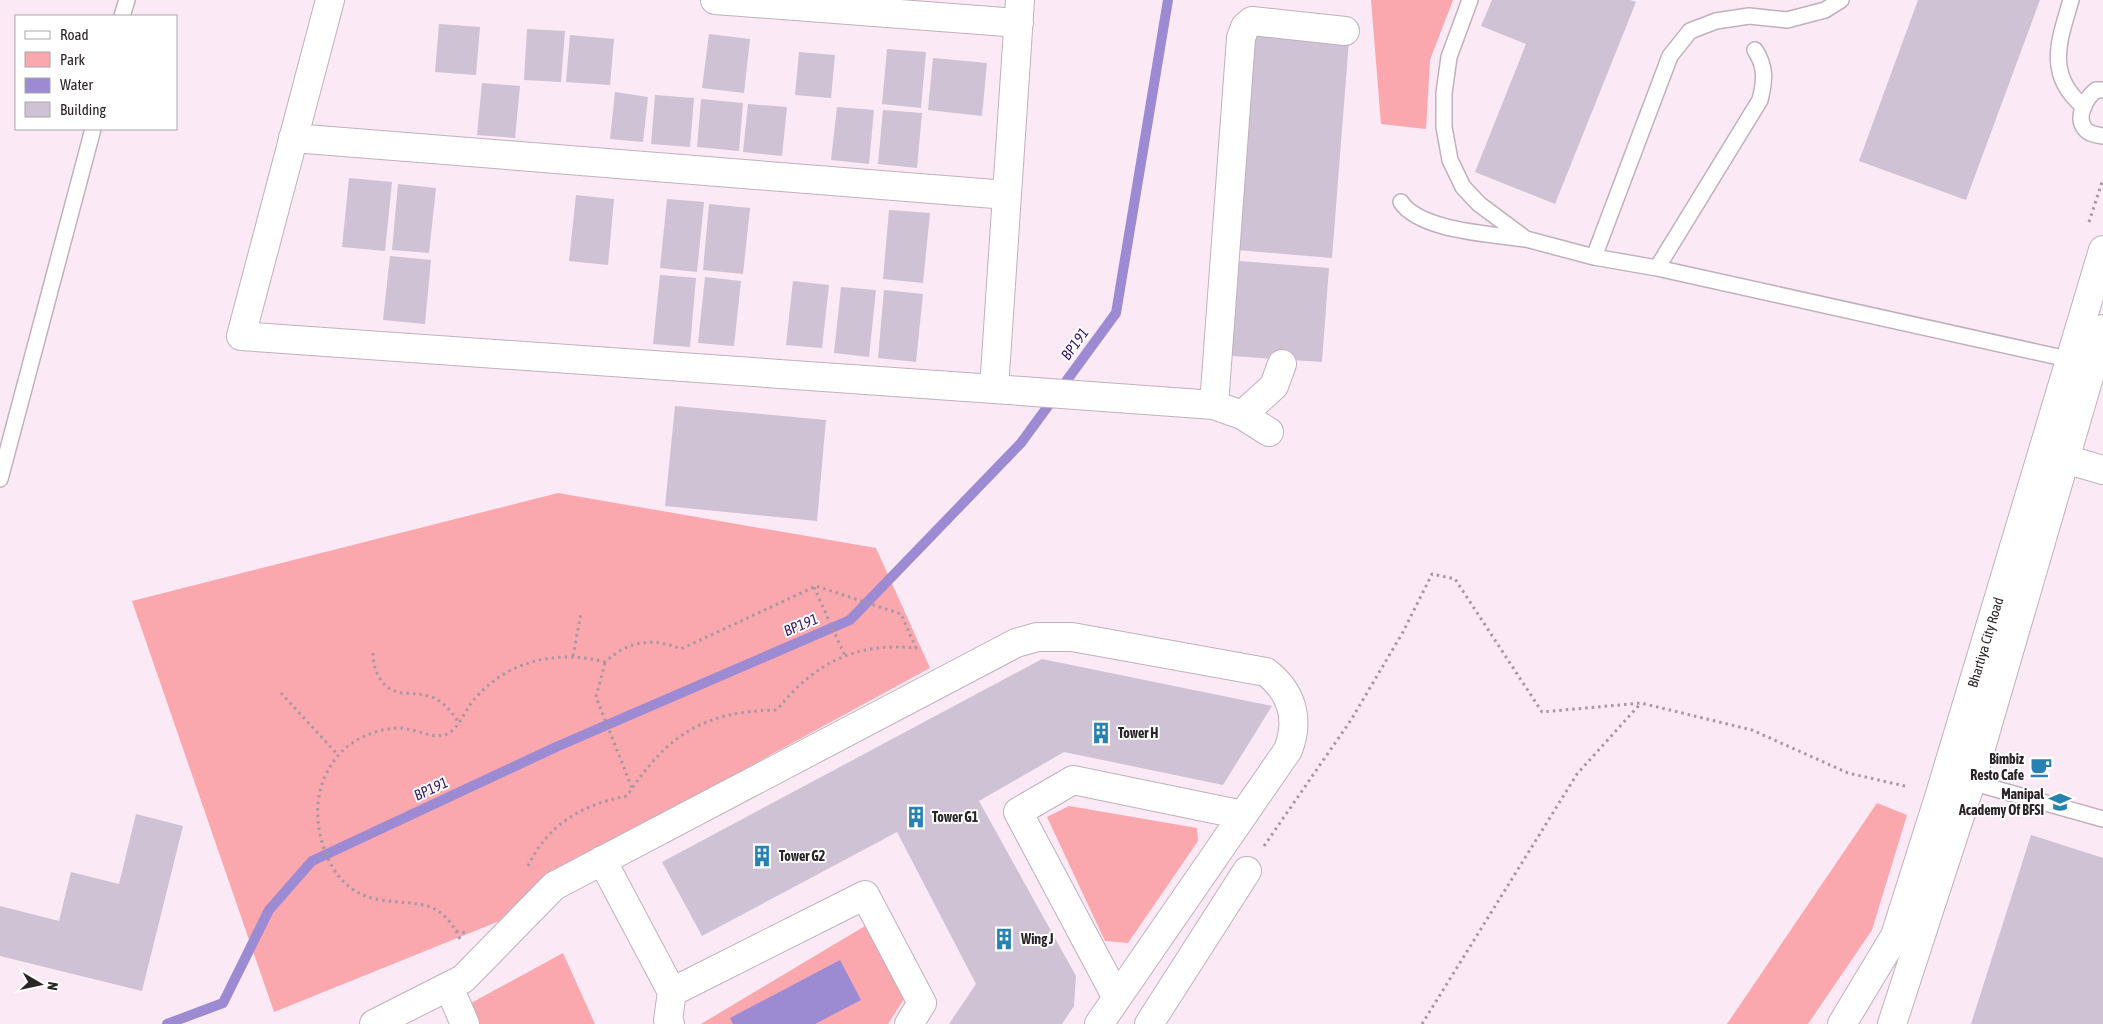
<svg xmlns="http://www.w3.org/2000/svg" width="2103" height="1024" viewBox="0 0 2103 1024" font-family="'Asap Condensed',sans-serif">
  <style>
    .green { fill: #fba7ae }
    .water { fill: #9c8ad3 }
    .lines { fill: none; stroke-linecap: round; stroke-linejoin: round }
    .stream { stroke: #9c8ad3; stroke-width: 10 }
    .building { fill: #cec2d4 }
    .service-casing { stroke: #c1b0bd; stroke-width: 18 }
    .minor-casing { stroke: #c1b0bd; stroke-width: 30 }
    .tertiary-casing { stroke: #c1b0bd; stroke-width: 30 }
    .path { stroke: #a698a2; stroke-width: 3; stroke-dasharray: 2.5 4; stroke-linecap: butt }
    .service { stroke: #fff; stroke-width: 15 }
    .minor { stroke: #fff; stroke-width: 28 }
    .tertiary { stroke: #fff; stroke-width: 28 }
    .labels { text-anchor: middle; stroke-width: 4; stroke-linejoin: round; paint-order: stroke }
    .street-label { font-size: 14px; fill: #2a2328; stroke: #fff }
    .poi-label { font-size: 14px; font-weight: bold; fill: #2a2328; stroke: #fff; text-anchor: start }
    .water-label { font-size: 15px; font-style: italic; fill: #39176d; stroke: #fff }
  </style>
  <rect width="100%" height="100%" fill="#fbe9f6"/>
  <!-- green -->
  <path class="green" d="M1371,0H1453L1430,60L1426,129L1381,124Z
    M558,493L876,548L930,668L543,879L519,913L274,1012L132,601Z
    M1877,803L1907,815L1872,930L1808,1024H1727Z
    M1069,806L1197,828L1198,841L1128,943L1105,941L1047,817Z
    M865,926L906,996L888,1024H701Z
    M563,953L595,1024H480L471,1003Z"/>
  <!-- water -->
  <path class="water" d="M840,960L861,1000L815,1024H733L730,1018Z"/>
  <g class="lines">
    <!-- stream -->
    <path class="stream" d="M167,1024L223,1003L269,910L312,861L556,747L850,620L1021,443L1116,313L1168,0"/>
  </g>
  <!-- building -->
  <path class="building" d="M1492,0H1630L1636,2L1555,204L1475,172L1526,44L1481,26Z
    M1918,0H2040L1966,200L1859,161Z
    M439,24L480,27L476,75L435,72Z
    M527,29L565,31L561,82L524,80Z
    M1255,32L1349,40L1332,258L1237,250Z
    M709,34L750,39L744,93L702,88Z
    M570,35L614,39L610,85L566,82Z
    M887,49L926,52L921,108L882,104Z
    M799,52L835,55L831,98L795,95Z
    M933,58L987,63L982,116L928,110Z
    M482,83L520,86L515,138L477,135Z
    M615,92L648,97L643,142L610,139Z
    M655,95L694,98L690,147L651,144Z
    M701,99L743,103L739,151L697,147Z
    M748,104L787,107L782,156L743,152Z
    M837,107L874,110L869,164L831,160Z
    M883,110L922,113L917,168L878,164Z
    M349,178L392,182L385,251L342,247Z
    M398,184L436,188L429,253L392,250Z
    M576,195L614,199L608,265L569,261Z
    M667,199L704,202L697,272L660,268Z
    M709,204L750,208L743,274L703,270Z
    M889,210L930,213L923,283L883,279Z
    M390,256L431,260L425,324L383,320Z
    M1239,261L1329,268L1322,362L1232,356Z
    M660,275L696,278L690,347L653,344Z
    M705,277L741,281L734,346L698,343Z
    M793,281L829,285L822,348L786,345Z
    M841,287L876,290L869,357L834,353Z
    M884,290L923,294L916,362L878,358Z
    M675,406L826,420L817,521L665,506Z
    M1042,659L1272,706L1223,785L1064,752L979,801L1076,976L1074,1006L1062,1024H949L976,984L897,832L702,936L662,862Z
    M136,814L183,826L142,991L0,956V906L59,921L71,872L119,884Z
    M2031,835L2103,858V1024H1971Z"/>
  <g class="lines">
    <!-- service casing -->
    <g class="service-casing">
      <path id="service" d="M1470,0L1449,57L1444,93V127L1450,160L1463,187L1479,204L1526,239L1594,257L1657,268
        M2071,0C2059,41 2045,75 2084,107
        M122,16L127,0
        M1755,50C1766,67 1765,80 1760,100L1657,268L2072,360
        M2103,90H2096C2086,98 2075,117 2085,129C2089,134 2097,135 2103,136
        M1401,202C1420,231 1492,234 1525,239
        M1594,257L1670,56L1690,31L1716,21L1749,16L1787,20L1825,10L1841,0
        M0,479L93,129
        M1971,782L2103,819"/>
    </g>
    <!-- minor casing -->
    <g class="minor-casing">
      <path id="minor" d="M330,0L241,336L994,389L1020,0
        M715,0L1019,23
        M293,138L1007,195
        M994,389L1214,405L1242,415L1269,432
        M1214,405L1241,38L1245,27L1252,21L1345,31
        M1242,415L1274,386L1282,364
        M2065,459L2103,470
        M602,860L672,992L668,1020L670,1024
        M449,987L465,1024
        M672,992L865,895L922,1003L909,1024
        M1117,998L1018,812L1073,780L1243,815
        M374,1024L463,979L554,886L1016,643L1037,637H1072L1266,672C1292,692 1300,719 1288,750L1099,1024
        M1149,1024L1247,871"/>
    </g>
    <!-- tertiary casing -->
    <g class="tertiary-casing">
      <g id="tertiary">
        <path id="s1" d="M1842,1024L1895,936L1940,794L2103,250"/>
        <path d="M1892,1024L1971,782L2103,329"/>
      </g>
    </g>
    <!-- path -->
    <path class="path" d="M2089,222L2103,179
      M814,587L845,656
      M373,653C373,670 381,690 402,693C412,694 421,693 432,697C444,702 452,712 459,723
      M573,656L581,613
      M605,663L596,697L632,788
      M281,693L338,755
      M1264,846L1351,720L1403,632L1432,574L1455,579L1542,712L1641,703L1752,730L1848,773L1909,787
      M456,931L466,933
      M460,939C440,897 419,906 381,900C344,895 325,864 319,829C315,802 320,779 336,758C351,739 377,728 400,728C421,729 443,747 458,724C463,717 467,709 472,702C505,661 556,649 605,662C628,641 652,637 681,649L816,586L901,614L916,648C856,642 814,663 777,710C703,711 667,735 627,796C583,804 548,824 528,866
      M1422,1024L1577,774L1641,703"/>
    <!-- service -->
    <use href="#service" class="service"/>
    <!-- minor -->
    <use href="#minor" class="minor"/>
    <!-- tertiary -->
    <use href="#tertiary" class="tertiary"/>
  </g>
  <!-- icons -->
  <defs>
    <g id="building-bare" transform="scale(1.725)"><path d="M-4-6H4V6H1V3H-1V6H-4ZM-2.5-4.3h1.7v1.8h-1.7ZM.8-4.3h1.7v1.8H.8ZM-2.5-1h1.7V.8h-1.7ZM.8-1h1.7V.8H.8Z" fill="#2782af" stroke="#fff" stroke-width="2.5" paint-order="stroke"/></g>
    <g id="cafe-bare" transform="scale(1.725)"><path d="M-5.5-4.5H6V0H3Q3 3.5 0 3.5H-2.5Q-5.5 3.5-5.5 0ZM3-3.2v2h1.7v-2ZM-6 4.5H4V6H-6Z" fill="#2782af" stroke="#fff" stroke-width="2.5" paint-order="stroke"/></g>
    <g id="university-bare" transform="scale(1.725)"><path d="M0-5L7-2L0 1L-7-2ZM-4 1L0 2.5L4 1V4Q0 6-4 4Z" fill="#2782af" stroke="#fff" stroke-width="2.5" paint-order="stroke"/></g>
  </defs>
  <g fill-rule="evenodd">
    <use href="#building-bare" x="1101" y="733"/>
    <use href="#cafe-bare" x="2041" y="767"/>
    <use href="#university-bare" x="2060" y="802"/>
    <use href="#building-bare" x="916" y="817"/>
    <use href="#building-bare" x="762" y="856"/>
    <use href="#building-bare" x="1004" y="939"/>
  </g>
  <g class="labels">
    <!-- street labels -->
    <g class="street-label">
      <text dy="5" stroke="none"><textPath href="#s1" startOffset="410">Bhartiya City Road</textPath></text>
    </g>
    <!-- poi labels -->
    <g class="poi-label">
      <text x="1118" y="738">Tower H</text>
      <text x="2024" y="764" text-anchor="end">Bimbiz<tspan x="2024" dy="16">Resto Cafe</tspan></text>
      <text x="2044" y="799" text-anchor="end">Manipal<tspan x="2044" dy="16">Academy Of BFSI</tspan></text>
      <text x="932" y="822">Tower G1</text>
      <text x="779" y="861">Tower G2</text>
      <text x="1021" y="944">Wing J</text>
    </g>
    <!-- water labels -->
    <g class="water-label">
      <text transform="translate(1075 344) rotate(-54)" y="5">BP191</text>
      <text transform="translate(801 625) rotate(-23)" y="5">BP191</text>
      <text transform="translate(431 789) rotate(-25)" y="5">BP191</text>
    </g>
  </g>
  <!-- legend -->
  <rect x="15" y="15" width="162" height="115" fill="#ffffff" stroke="#aaa7a9"/>
  <rect x="25" y="31" width="25" height="8" fill="#ffffff" stroke="#aaa7a9"/>
  <text x="60" y="40" font-size="15" fill="#2a2328">Road</text>
  <rect x="25" y="52" width="25" height="15" fill="#fba7ae" stroke="#aaa7a9"/>
  <text x="60" y="65" font-size="15" fill="#2a2328">Park</text>
  <rect x="25" y="78" width="25" height="15" fill="#9c8ad3" stroke="#aaa7a9"/>
  <text x="60" y="90" font-size="15" fill="#2a2328">Water</text>
  <rect x="25" y="102" width="25" height="15" fill="#cec2d4" stroke="#aaa7a9"/>
  <text x="60" y="115" font-size="15" fill="#2a2328">Building</text>
  <!-- north arrow -->
  <g transform="translate(40 984) rotate(99)" stroke="#ffffff" stroke-width="4" paint-order="stroke">
  <path d="M0-4L9 19L0 12L-9 19Z" fill="#2a2328"/>
  <text y="-8" font-size="14" font-weight="bold" text-anchor="middle" fill="#2a2328">N</text>
  </g>
</svg>
